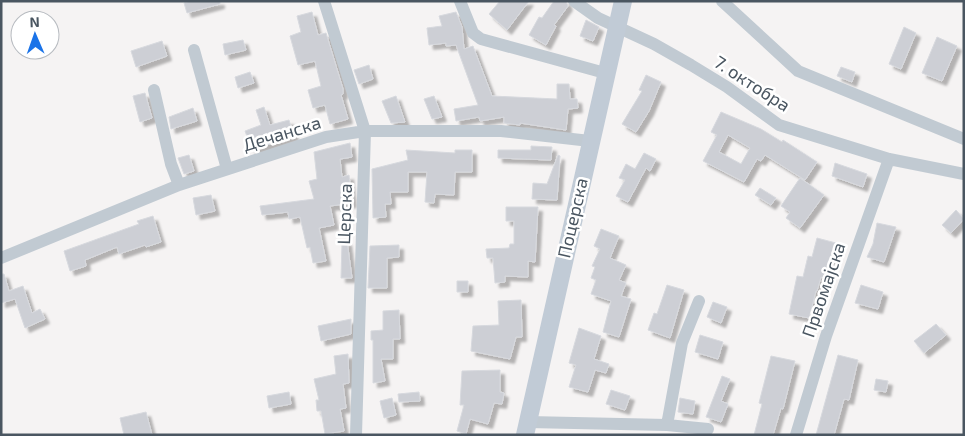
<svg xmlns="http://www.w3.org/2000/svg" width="965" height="436" viewBox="0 0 965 436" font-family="'Exo 2',sans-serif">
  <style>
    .building { fill: #cdcfd5; stroke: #d7d9de; fill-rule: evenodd; filter: url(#shadow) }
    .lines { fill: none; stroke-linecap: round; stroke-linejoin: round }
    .street { stroke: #c1cad2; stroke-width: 12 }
    .secondary { stroke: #c1cbd6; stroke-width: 18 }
    .labels { text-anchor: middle; stroke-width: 5; stroke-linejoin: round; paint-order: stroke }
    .street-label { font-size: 18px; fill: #4a5661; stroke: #fff }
  </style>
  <defs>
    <filter id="shadow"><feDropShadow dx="4.5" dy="4.5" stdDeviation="1" flood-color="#0004"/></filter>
  </defs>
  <rect width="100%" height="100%" fill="#f5f3f3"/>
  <!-- building -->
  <path class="building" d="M191,1H220V4L187,13L184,3Z
    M500,1H529L507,30L489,14Z
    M554,1H566L568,6L554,25L556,26L546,45L529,35L539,17L542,18Z
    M312,12L318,35L326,33L343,89V94L341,95L348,119L330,124L325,105L313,108L308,90L321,86L315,61L298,65L290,36L301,32L297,16Z
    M456,12L462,27L464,49L473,46L492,96L557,99V84H569L570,99H577L578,108L568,109L566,130L520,123V125L504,123V117L480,121L479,117L456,121L454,109L478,105L456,45L446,46V43L429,45L427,28L442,26L439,16Z
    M586,20L599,27L593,41L580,36Z
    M904,27L916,33L901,69L889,64Z
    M937,37L957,46L942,81L922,73Z
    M243,40L246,50L225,55L223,44Z
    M162,41L167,56L136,67L131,51Z
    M369,65L373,79L359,84L354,70Z
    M841,67L855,72L852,82L837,76Z
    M250,72L254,83L238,88L235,77Z
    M646,75L661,82L649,111L636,132L622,124L642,91L639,90Z
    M145,93L152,118L140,122L133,96Z
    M396,96L405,122L391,123L382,101Z
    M434,96L442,117L432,119L424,99Z
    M264,107L270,125L289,120L294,136L252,150L245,131L261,125L256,110Z
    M193,108L197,121L171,129L169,117Z
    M721,112L761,129L782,142L783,140L817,162L805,180L765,155L761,161L757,159L744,182L703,161L717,135L711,132ZM728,135L750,148L741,164L719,152Z
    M350,143L352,157L340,159L342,177L349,175L352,203L330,206L334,225L319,228L326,261L313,263L310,247L307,248L300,217L289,219L288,212L262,215L260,206L314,199L309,181L317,179L314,152Z
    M531,146L552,147L551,160L498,158V150H531Z
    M406,150L455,153V150H472V172H455L454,195L435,194L434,203L425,202L427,172H408V192H390L391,204H385L386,217L373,218L372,169L408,160Z
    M644,153L656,159L650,171L646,168L628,202L616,196L625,180L619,178L626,164L635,169Z
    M189,155L194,171L184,174L178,158Z
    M558,155L560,156L557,200L532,199L533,183L547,184Z
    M835,163L867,174L863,187L832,176Z
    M800,178L824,195L800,228L786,218L790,212L781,206Z
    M760,188L776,198L771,205L755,195Z
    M211,195L215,211L196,215L193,198Z
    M506,207H538L535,262L528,261V277L505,276V282L495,283L493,258H487L486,249L509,248L510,244H514V221H506Z
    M956,210L964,219L951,233L942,225Z
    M153,216L161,242L146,247L145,245L119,254L117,247L85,260L86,266L70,271L64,251L139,224L137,221Z
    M877,223L896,227L884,262L867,257L873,244Z
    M601,229L619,236L610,258L626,265L619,280L626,283L621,296L631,299L619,337L603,332L611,301L591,294L596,280L591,278L595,267L592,266L600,249L594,246Z
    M817,238L836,243L832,260L829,259L824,278L821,277L817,291H816L809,318L789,314L797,276L803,277L808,256L812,257Z
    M347,241L352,278H341L342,242Z
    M399,245V257L387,258V288H368L370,246Z
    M1,274H4L9,291L23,286L32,313L40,309L45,319L25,328L15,299L1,303Z
    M457,281H468V292H457Z
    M667,285L684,290L670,338L648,330L654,313L657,314Z
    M861,285L883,292L878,309L855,303Z
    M521,300L522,337H516L510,359L471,351L473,326L499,325L498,301Z
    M713,302L727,307L721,323L707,317Z
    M399,310L400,339H393V359H381L385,381L373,383V340H371V331L383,330V311Z
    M351,319V334L321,341L318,326Z
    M936,324L946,335L924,353L914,341Z
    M579,328L601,336L594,359L609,364L606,373L595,370L588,392L569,387L576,365L569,363Z
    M700,335L723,342L718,359L695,352Z
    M348,354L349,383L343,384L346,408L340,409L344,431L325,434L321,411H317L316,400H319L314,379L336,374L334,356Z
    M838,355L858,360L849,400L844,399L834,435H816Z
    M771,356L795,361L783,409L781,408L773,435H754L762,404L759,403Z
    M500,370V392L504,393L502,404L494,403L488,424L470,419L466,434L457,431L464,405H460L462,371Z
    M722,376L730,379L721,401L728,404L721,422L706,417Z
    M876,379L888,381L886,392L874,390Z
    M611,390L630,396L625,410L606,404Z
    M289,392L291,404L269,408L267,396Z
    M419,392L420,401L399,402L398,394Z
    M392,398L396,415L384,418L380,401Z
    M680,398L695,401L693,414L678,412Z
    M146,412L152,435H124L120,418Z"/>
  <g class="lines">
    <!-- street -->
    <path class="street" d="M324,1L365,131L356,435
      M460,1L473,33L481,39L605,73
      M574,1L598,18L654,44L691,65L727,87L779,125L889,159L964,174
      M722,1L798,71L964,139
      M194,50L227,169
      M154,90L171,164L179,185
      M1,258L179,185L326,137L365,131H501L590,141
      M528,422L667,425L708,429
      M667,425L682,343L699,301
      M796,435L826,336L889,159"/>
    <!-- secondary -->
    <path class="secondary" d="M525,435L623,1"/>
  </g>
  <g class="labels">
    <!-- street labels -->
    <g class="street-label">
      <text transform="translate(752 84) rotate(33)" y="6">7. октобра</text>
      <text transform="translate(282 134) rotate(-17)" y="6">Дечанска</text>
      <text transform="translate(345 214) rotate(-88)" y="6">Церска</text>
      <text transform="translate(573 218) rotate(-77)" y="6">Поцерска</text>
      <text transform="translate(824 290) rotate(-71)" y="6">Првомајска</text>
    </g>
  </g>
  <!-- border -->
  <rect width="965" height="436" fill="none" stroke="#4a5661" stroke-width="5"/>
  <!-- north arrow -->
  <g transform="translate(35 35) rotate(358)"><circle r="24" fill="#ffffff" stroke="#b7bbc0"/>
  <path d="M0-4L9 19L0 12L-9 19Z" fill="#1a73e8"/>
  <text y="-8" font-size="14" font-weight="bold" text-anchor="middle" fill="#4a5661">N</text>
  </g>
</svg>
